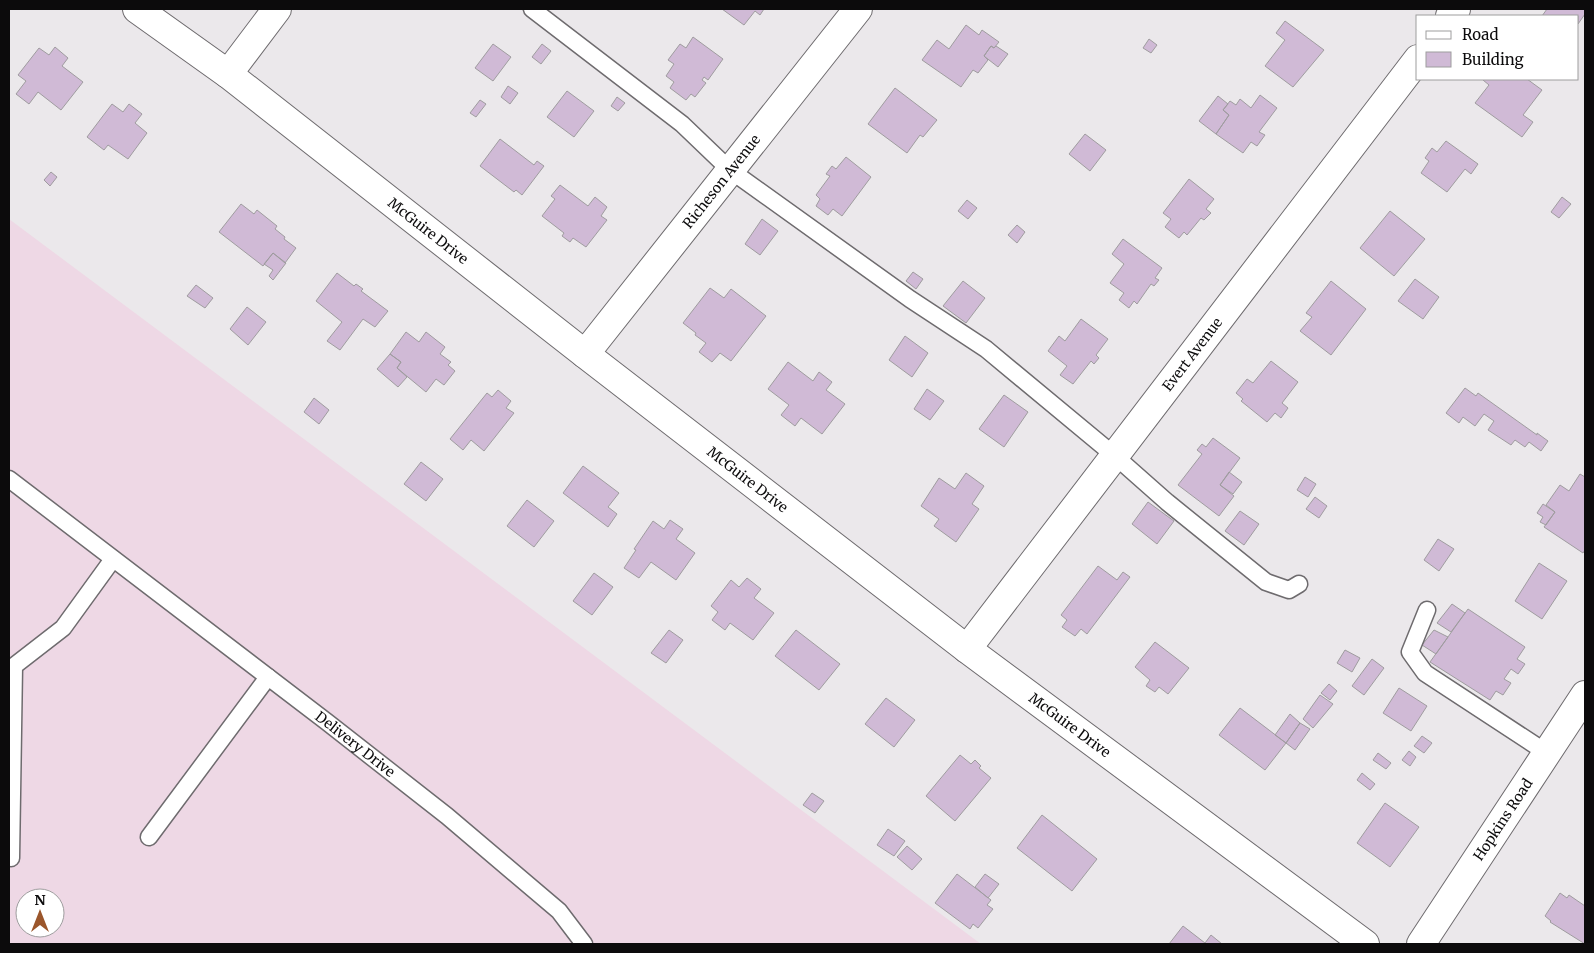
<svg xmlns="http://www.w3.org/2000/svg" width="1594" height="953" viewBox="0 0 1594 953" font-family="Merriweather,serif">
  <style>
    .medical { fill: #eed8e5; fill-rule: evenodd }
    .building { fill: #d0bad6; stroke: #9f9c9f }
    .lines { fill: none; stroke-linecap: round; stroke-linejoin: round }
    .lane-casing { stroke: #6e6b6e; stroke-width: 19 }
    .street-casing { stroke: #6e6b6e; stroke-width: 30 }
    .secondary-casing { stroke: #6e6b6e; stroke-width: 30 }
    .lane { stroke: #fff; stroke-width: 16 }
    .street { stroke: #fff; stroke-width: 28 }
    .secondary { stroke: #fff; stroke-width: 28 }
    .labels { text-anchor: middle; stroke-width: 5; stroke-linejoin: round; paint-order: stroke }
    .street-label { font-size: 14px; fill: #0c0b0c; stroke: #fff }
  </style>
  <rect width="100%" height="100%" fill="#ebe8eb"/>
  <!-- medical -->
  <path class="medical" d="M9,219L981,944H9ZM25,898H55V928H25Z"/>
  <!-- building -->
  <path class="building" d="M722,9H764L760,15L755,11L744,25Z
    M1547,9H1585V14L1578,24V16H1542Z
    M1285,21L1324,50L1293,87L1265,66L1285,40L1276,33Z
    M966,25L979,35L982,30L999,42L994,48L991,46L984,56L988,60L978,73L973,70L961,87L922,60L937,40L949,49Z
    M693,37L723,59L708,80L704,77L702,80L706,83L695,97L691,94L686,100L670,88L674,82L666,76L674,64L668,60L680,44L686,48Z
    M1149,39L1157,45L1151,53L1143,48Z
    M493,44L511,57L493,81L475,68Z
    M542,44L551,51L541,64L532,57Z
    M991,46L994,48L996,46L1008,54L998,67L984,56Z
    M55,47L68,58L62,66L83,82L61,110L38,92L29,104L16,94L26,81L18,75L39,48L49,55Z
    M1483,79H1527L1542,90L1523,115L1533,122L1522,137L1475,103L1489,85L1483,80Z
    M508,86L518,93L510,104L501,97Z
    M895,88L937,120L923,137L920,135L907,153L868,124Z
    M567,91L594,111L574,137L547,117Z
    M1260,95L1277,108L1259,132L1265,135L1257,146L1251,142L1243,153L1216,134L1229,115L1223,110L1230,101L1236,105L1240,99L1251,108Z
    M1218,96L1228,104L1223,110L1229,115L1216,134L1199,121Z
    M617,97L625,103L618,111L611,106Z
    M480,100L486,104L476,117L470,113Z
    M112,104L123,112L129,104L142,114L135,123L147,133L128,159L108,145L104,150L87,137Z
    M1085,134L1106,150L1090,171L1069,154Z
    M500,139L534,165L537,161L544,166L522,195L516,190L514,192L480,166Z
    M1446,141L1478,164L1471,174L1465,169L1447,192L1421,173L1429,161L1425,158L1432,148L1437,152Z
    M846,157L871,177L842,216L833,209L828,215L816,206L820,199L816,195L830,176L826,174L832,166L836,169Z
    M51,172L57,177L50,186L44,180Z
    M1189,179L1214,199L1206,209L1211,213L1204,220L1201,218L1187,235L1184,232L1179,238L1165,227L1171,219L1163,213Z
    M560,185L588,206L595,197L607,207L601,216L607,220L586,247L573,238L570,242L562,236L564,233L542,216L555,199L551,196Z
    M1562,197L1571,204L1559,218L1551,212Z
    M967,200L977,208L968,219L958,211Z
    M241,204L254,214L257,210L277,226L275,229L285,237L284,239L296,248L285,263L273,253L263,266L219,232Z
    M1390,211L1425,239L1394,276L1360,248Z
    M762,219L778,231L760,255L745,244Z
    M1017,225L1025,232L1017,243L1008,235Z
    M1123,239L1162,268L1155,278L1159,280L1154,286L1151,284L1137,304L1134,301L1129,308L1119,300L1124,293L1110,283L1124,264L1112,254Z
    M273,253L286,263L273,280L269,276L273,270L264,264Z
    M913,272L923,279L916,289L906,281Z
    M337,273L354,286L356,284L363,289L361,291L388,311L375,327L363,319L340,350L327,341L342,322L316,301Z
    M1415,279L1439,297L1423,319L1398,301Z
    M963,281L985,298L966,323L943,306Z
    M1331,281L1366,309L1331,355L1300,331L1312,317L1306,313Z
    M196,285L213,298L205,308L187,296Z
    M710,288L724,298L731,289L766,316L731,361L720,353L712,362L699,352L706,343L695,335L696,333L683,323Z
    M247,307L266,322L248,345L230,329Z
    M1081,319L1108,339L1096,355L1099,358L1094,364L1091,361L1073,384L1060,375L1067,366L1048,351L1059,336L1065,341Z
    M406,332L419,342L426,332L445,347L440,354L451,362L448,365L455,371L444,385L436,379L426,392L397,368L401,362L390,354Z
    M905,336L928,353L912,377L889,360Z
    M390,354L401,362L397,368L407,377L398,387L377,369Z
    M1271,361L1298,382L1282,403L1288,408L1281,418L1275,413L1267,422L1241,401L1243,399L1236,393L1247,379L1253,383Z
    M788,362L813,381L819,372L832,382L826,390L845,404L822,434L801,418L795,426L781,415L789,405L768,389Z
    M1465,388L1476,396L1478,393L1537,435V433L1548,441L1541,451L1529,442L1525,447L1515,440L1511,445L1488,430L1494,421L1484,414L1475,426L1463,417L1459,423L1446,413Z
    M927,389L944,401L930,420L914,409Z
    M498,390L511,401L506,408L514,413L484,451L471,440L463,450L450,439L487,393L492,397Z
    M1004,395L1028,412L1004,447L979,429Z
    M314,398L329,410L319,424L304,412Z
    M1213,438L1240,458L1220,485L1234,496L1219,516L1178,485L1202,454L1197,450L1202,444L1206,447Z
    M421,462L443,479L426,501L404,484Z
    M583,466L619,493L608,507L617,514L608,527L563,493Z
    M1229,472L1242,482L1233,494L1220,485Z
    M966,473L984,486L972,504L979,509L956,542L934,526L939,519L921,506L939,478L955,489Z
    M1580,474L1585,477V550L1583,553L1544,527L1555,512L1546,505L1560,485L1569,491Z
    M1305,477L1316,484L1308,497L1297,490Z
    M1315,497L1327,506L1319,518L1306,509Z
    M527,500L554,521L534,547L507,526Z
    M1148,502L1174,521L1157,544L1132,524Z
    M1543,504L1555,512L1546,525L1540,522L1543,517L1537,513Z
    M1240,511L1259,524L1244,545L1225,531Z
    M670,520L683,529L676,539L695,553L676,580L651,562L639,578L624,568L636,550L634,549L653,521L664,529Z
    M1438,539L1454,549L1439,571L1424,560Z
    M1539,563L1567,581L1542,619L1515,601Z
    M1098,566L1117,580L1123,572L1130,577L1087,634L1081,629L1075,636L1062,627L1067,620L1061,615Z
    M594,573L613,587L592,615L573,601Z
    M747,578L761,589L754,598L774,613L753,640L730,623L725,630L712,620L718,612L711,606L731,580L739,587Z
    M1452,604L1465,613L1451,632L1437,623Z
    M1468,609L1525,647L1517,659L1525,664L1518,674L1511,669L1504,679L1511,683L1503,695L1496,691L1490,700L1430,662Z
    M669,630L683,640L666,663L651,653Z
    M796,630L840,664L819,690L775,656Z
    M1434,630L1448,637L1436,654L1422,645Z
    M1155,642L1189,668L1168,694L1159,687L1155,692L1146,686L1150,680L1135,667Z
    M1345,650L1360,658L1352,672L1337,663Z
    M1372,659L1384,668L1364,695L1352,686Z
    M1329,684L1337,691L1330,700L1321,693Z
    M1399,688L1427,706L1411,731L1383,713Z
    M1320,695L1333,704L1313,728L1303,719Z
    M886,698L915,720L894,747L865,724Z
    M1240,708L1286,743L1265,770L1219,735Z
    M1290,714L1300,723L1286,743L1275,735Z
    M1300,723L1310,729L1295,750L1286,743Z
    M1422,736L1432,743L1424,753L1414,746Z
    M1409,751L1416,757L1410,766L1402,760Z
    M1378,753L1391,763L1386,769L1373,760Z
    M960,755L971,764L975,760L981,766L979,768L991,778L955,821L926,796Z
    M1362,773L1375,784L1370,790L1357,780Z
    M812,793L824,801L815,813L803,805Z
    M1385,803L1419,827L1390,867L1357,843Z
    M1042,815L1097,859L1072,891L1017,848Z
    M888,829L905,841L894,856L877,845Z
    M907,846L922,859L912,870L897,857Z
    M957,874L991,900L987,905L993,909L978,928L973,924L970,929L935,903Z
    M985,874L999,884L988,898L975,887Z
    M1560,893L1567,898L1569,895L1585,906V944L1550,922L1551,921L1545,916Z
    M1183,926L1205,943L1211,935L1222,944H1169Z"/>
  <g class="lines">
    <!-- lane casing -->
    <g class="lane-casing">
      <g id="lane">
        <path d="M532,9L682,124L730,170L910,299L986,349L1115,456L1167,502L1266,582L1289,590L1299,584"/>
        <path id="s1" d="M9,479L327,722L447,816L559,911L584,944"/>
        <path d="M1427,610L1410,652L1425,673L1547,753"/>
        <path d="M149,837L268,677"/>
        <path d="M11,858L14,666L63,628L113,559"/>
      </g>
    </g>
    <!-- street casing -->
    <g class="street-casing">
      <g id="street">
        <path id="s2" d="M137,9L228,74L585,354L967,649L1365,944"/>
        <path d="M1450,16L1456,9"/>
        <path d="M228,74L277,9"/>
        <path id="s3" d="M585,354L858,9"/>
        <path id="s4" d="M967,649L1418,59"/>
      </g>
    </g>
    <!-- secondary casing -->
    <g class="secondary-casing">
      <g id="secondary">
        <path id="s5" d="M1421,944L1585,695"/>
      </g>
    </g>
    <!-- lane -->
    <use href="#lane" class="lane"/>
    <!-- street -->
    <use href="#street" class="street"/>
    <!-- secondary -->
    <use href="#secondary" class="secondary"/>
  </g>
  <g class="labels">
    <!-- street labels -->
    <g class="street-label">
      <text dy="5" stroke="none"><textPath href="#s3" startOffset="220">Richeson Avenue</textPath></text>
      <text dy="5" stroke="none"><textPath href="#s2" startOffset="366">McGuire Drive</textPath></text>
      <text dy="5" stroke="none"><textPath href="#s4" startOffset="371">Evert Avenue</textPath></text>
      <text dy="5" stroke="none"><textPath href="#s2" startOffset="771">McGuire Drive</textPath></text>
      <text dy="5" stroke="none"><textPath href="#s2" startOffset="1176">McGuire Drive</textPath></text>
      <text dy="5" stroke="none"><textPath href="#s1" startOffset="436">Delivery Drive</textPath></text>
      <text dy="5" stroke="none"><textPath href="#s5" startOffset="149">Hopkins Road</textPath></text>
    </g>
  </g>
  <!-- border -->
  <rect width="1594" height="953" fill="none" stroke="#0c0b0c" stroke-width="20"/>
  <!-- legend -->
  <rect x="1416" y="15" width="162" height="65" fill="#ffffff" stroke="#9e9d9e"/>
  <rect x="1426" y="31" width="25" height="8" fill="#ffffff" stroke="#9e9d9e"/>
  <text x="1462" y="40" font-size="15" fill="#0c0b0c">Road</text>
  <rect x="1426" y="52" width="25" height="15" fill="#d0bad6" stroke="#9e9d9e"/>
  <text x="1462" y="65" font-size="15" fill="#0c0b0c">Building</text>
  <!-- north arrow -->
  <g transform="translate(40 913)"><circle r="24" fill="#ffffff" stroke="#9e9d9e"/>
  <path d="M0-4L9 19L0 12L-9 19Z" fill="#9b562b"/>
  <text y="-8" font-size="14" font-weight="bold" text-anchor="middle" fill="#0c0b0c">N</text>
  </g>
</svg>
